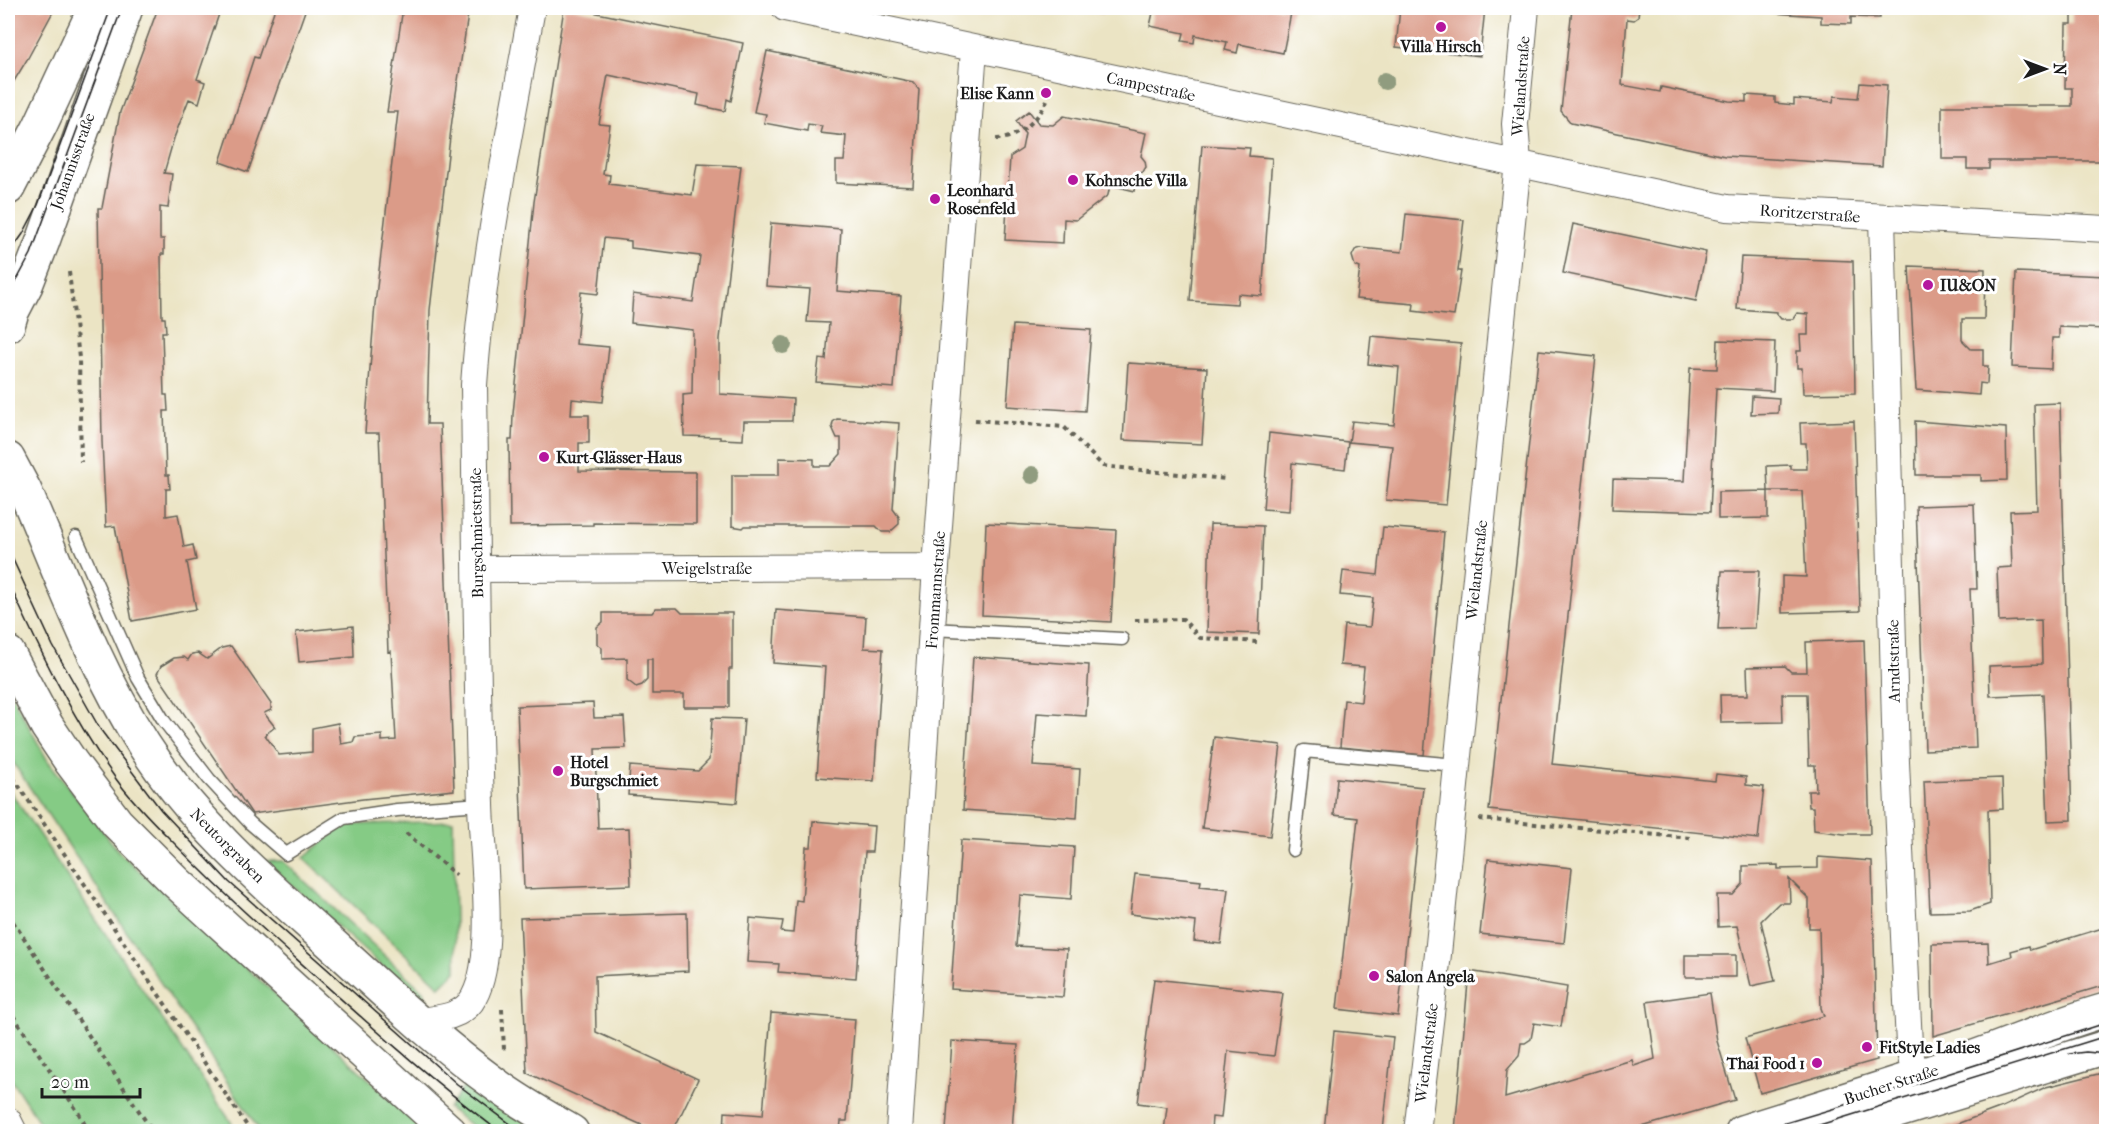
<svg xmlns="http://www.w3.org/2000/svg" width="2114" height="1139" viewBox="0 0 2114 1139" font-family="'IM FELL French Canon',serif">
  <style>
    .green { fill: #85cb85; stroke: #507450; stroke-width: 1.5 }
    .building { fill: #db9b88 }
    .lines { fill: none; stroke-linecap: round; stroke-linejoin: round }
    .service-casing { stroke: #646257; stroke-width: 15 }
    .minor-casing { stroke: #646257; stroke-width: 28 }
    .secondary-casing { stroke: #646257; stroke-width: 36 }
    .path { stroke: #646257; stroke-width: 4; stroke-dasharray: 4.5 4.5; stroke-linecap: butt }
    .service { stroke: #fff; stroke-width: 12 }
    .minor { stroke: #fff; stroke-width: 26 }
    .secondary { stroke: #fff; stroke-width: 33 }
    .tram { stroke: #1c1c1c; stroke-width: 1.5 }
    .tree { fill: #909c7f }
    .poi-dot { fill: #b5179e; stroke: #fff; stroke-width: 2 }
    .labels { text-anchor: middle; stroke-width: 6; stroke-linejoin: round; paint-order: stroke }
    .poi-label { font-size: 16px; font-weight: bold; fill: #1c1c1c; stroke: #fff; text-anchor: start }
    .street-label { font-size: 16px; fill: #1c1c1c; stroke: #fff }
  </style>
  <rect width="100%" height="100%" fill="#fff"/>
  <filter id="ink" filterUnits="userSpaceOnUse"><feTurbulence type="fractalNoise" baseFrequency=".0167" numOctaves="2"/><feDisplacementMap in="SourceGraphic" scale="12" xChannelSelector="R" yChannelSelector="G"/><feConvolveMatrix kernelMatrix="1 2 1 2 8 2 1 2 1" color-interpolation-filters="sRGB"/></filter>
  <filter id="wash" filterUnits="userSpaceOnUse"><feTurbulence type="fractalNoise" baseFrequency=".008" numOctaves="4" result="noise"/><feDisplacementMap in="SourceGraphic" scale="24" xChannelSelector="R" yChannelSelector="G"/><feGaussianBlur stdDeviation="1.35" result="paint"/><feColorMatrix in="noise" values="0 0 0 0 0 0 0 0 0 0 0 0 0 0 0 0 0 1.4 0 .05"/><feComposite in="paint" operator="in"/></filter>
  <g filter="url(#wash)">
    <rect width="100%" height="100%" fill="#ebe4c4"/>
    <!-- green -->
    <path class="green" d="M8,689L48,761L120,853L426,1131H260L8,755Z
      M8,788L237,1131H45L8,1075Z
      M453,821L456,971L440,987L304,858L343,825Z
      M265,861H283L425,993L426,1002L408,990Z
      M468,1081L544,1131H479L448,1108Z"/>
    <g id="blocks">
      <!-- building -->
      <path class="building" d="M8,8H55L28,58L8,91Z
        M158,8H221L197,79L205,82L199,103L189,99L174,138L164,173L172,174L168,208L160,207V239H164V254H161L162,318H165L166,332H162L164,395H167L168,411H164L166,475H169L170,489H166V516L178,514L184,547L193,545L196,560L187,562L196,609L132,621L115,526L106,527L102,441L98,208H102L120,112Z
        M275,8H306L248,172L220,162L254,57L258,58Z
        M403,8H469L452,120L430,310L427,424H440L454,790L363,799L252,814L157,674L161,666L174,658L184,657L188,660L192,654L198,653L207,659L222,648L231,646L271,704V710L264,713L275,727L265,735L279,755L312,752V728L338,723L341,744L353,742L355,737L382,735V741L396,740L391,651L388,652L379,433H365L375,304L398,112H387Z
        M564,8H573L743,43L731,101L727,99L725,111L697,105L699,94L608,75L599,124L610,125L603,174L610,175L609,184L692,195L697,164L741,166L720,339V394L793,399L792,421H744L743,440L720,439V437L684,436L683,395L692,394L693,330L631,323L633,294L693,302L700,256L631,248V241L604,238L598,294L581,292L576,344L609,347L603,402L572,399L571,415H589V443H579V471L696,472V524L593,523V525L510,526L509,440H512L513,414L534,202Z
        M1077,8H1104L1103,14Z
        M1154,8H1292L1283,53L1239,44L1237,53L1225,50L1227,42L1195,35L1194,43L1182,41L1184,33L1150,26Z
        M1400,8H1485L1480,56L1396,47Z
        M1572,8H1639L1638,17L1634,20L1627,19L1622,85L1660,92L1661,87L1729,101L1746,102V95L1775,97V103L1794,105V99L1833,102L1834,96L1858,98L1860,83L1887,85L1882,166L1725,156L1571,123L1561,111Z
        M1774,8H1880V18L1851,17V24L1821,23V16L1773,13Z
        M2072,8H2102V25H2106V88H2101V161H1989V169H1967V159H1942V106H2072V88H2065L2066,24H2072Z
        M767,51L913,82L919,89L913,187L836,183V161H844L846,136L820,133L822,126L808,124L807,131L764,123L766,114L754,112Z
        M1029,111L1039,124L1053,125L1064,116L1146,133L1141,156L1145,161L1146,167L1143,172L1138,174L1135,191L1110,185L1108,195L1076,220L1064,219L1063,243L1005,240L1010,157L1022,149L1025,134L1016,121Z
        M1202,145L1250,148L1249,156L1272,158L1262,296L1238,294L1237,304L1190,301Z
        M1406,214L1464,220L1458,271H1461L1454,316L1413,311L1414,304L1356,299L1360,268L1355,266L1352,256L1355,250L1361,248L1402,252Z
        M771,223L841,229L837,291L901,296L894,388L816,382L819,359L826,360L829,323L807,322L810,289L766,286Z
        M1573,224L1706,252L1696,301L1563,273Z
        M1741,257L1853,261L1855,393L1803,394L1802,368H1797V351H1801L1800,335H1808V314L1797,313L1793,319H1781L1777,314V312L1737,309Z
        M1909,266L1985,269L1984,319H1962V340L1971,349H1983V366H1988L1987,384L1980,383L1979,395L1916,390Z
        M2016,272L2106,276V329L2059,327V338H2052L2051,369L2012,367Z
        M1013,325L1091,330L1085,411L1007,406Z
        M1371,336L1461,344L1446,505L1386,500L1392,446L1349,442L1352,421L1394,425L1399,367L1368,364Z
        M1718,340L1775,342L1773,391L1716,388L1710,512L1612,509L1613,479L1684,481L1690,368L1717,369Z
        M1539,350L1596,356L1552,764L1715,781L1716,774L1746,777V785L1764,787L1758,839L1489,810Z
        M1128,363L1207,368L1202,444L1123,440Z
        M1752,396L1779,398L1778,413L1751,414Z
        M2060,403L2072,820L2048,821L2043,694L1990,696L1989,666L2042,664L2041,620L1999,622L1997,568L2012,567L2010,511L2037,510L2034,404Z
        M837,419L899,423L893,509L899,517V524L890,532H882L876,526H745L743,528L732,526V475H779V458L814,459V466H830L841,454V438H837L832,427L833,422Z
        M1854,421L1860,611L1782,613V576L1806,577L1802,491H1768L1767,466L1791,465V469H1807L1806,443H1801L1800,423Z
        M1915,421L2006,428L2007,480L1981,481V475H1916Z
        M1269,433L1348,442L1345,469L1292,463L1289,511L1263,509Z
        M1768,491V518L1718,519V492Z
        M1974,504L1977,589H1970L1976,748L1925,750L1916,506Z
        M986,523L1116,530L1111,622L982,615Z
        M1210,524L1263,526L1259,634L1207,632Z
        M1383,527L1444,532L1424,755L1340,747L1344,700L1361,702L1364,667L1340,665L1344,625L1370,627L1373,598L1340,595L1343,571L1378,575Z
        M1722,571H1759L1755,628L1718,629Z
        M656,608H677L682,613H732V669H729V707H684V694H652V659H647V680L642,685L636,687L627,680V658L602,659V648L597,644V627L603,622V613H652Z
        M776,610L866,617L864,648L883,649L874,781L817,777L825,667L773,663Z
        M353,626L354,657L299,662L296,632Z
        M1864,640L1870,834H1844L1814,830L1813,807H1809L1808,791H1816L1815,765H1809L1807,694H1782L1783,722L1721,723L1720,695H1748L1747,667L1785,666L1791,672H1807L1806,642Z
        M973,657L1089,665L1086,716L1037,713L1033,766L1080,769L1077,818L963,810Z
        M593,703L594,718L624,717L626,748L595,749L598,829L629,828L631,885L524,889L517,706Z
        M712,718L744,719L737,803L628,795L630,766L698,771L709,760Z
        M1214,737L1281,745L1270,836L1202,828Z
        M1337,778L1423,787L1398,1016L1337,1009L1358,818L1334,815Z
        M2002,778L2003,809L1988,810L1990,904L1970,911L1930,912L1924,781Z
        M813,821L874,826L872,852H865L856,978L778,972L779,964L747,962L750,918L783,921L781,932L793,933L796,900L802,901L806,847H811Z
        M961,840L1074,847L1071,899L1020,895L1016,946L1067,949L1063,997L951,989Z
        M1818,857L1872,861L1877,1060L1760,1093L1745,1038L1824,1016L1821,1008L1819,928H1809V899L1789,879L1790,903H1779L1761,921L1775,981L1751,986L1737,926L1718,927L1717,895H1733L1743,884V866L1778,865V869L1818,868Z
        M1488,859L1572,868L1564,943L1480,934Z
        M1135,874L1201,881L1200,886L1228,889L1221,944L1194,941L1196,922L1130,914Z
        M687,913L688,971L595,976L596,1032L698,1079L673,1131H655L527,1073L520,918Z
        M2106,927V985L1933,1036L1932,944L1988,943L1989,963L2012,956L2011,951L2029,946L2030,950Z
        M1685,955H1736V977H1685Z
        M1469,971L1567,987L1561,1027L1534,1023L1531,1039L1525,1043H1521L1519,1056L1507,1070L1505,1098L1632,1060L1634,1066L1655,1059L1647,1002L1710,993L1717,1041L1735,1100L1628,1131H1455Z
        M1154,979L1283,993L1274,1056L1228,1051L1221,1118L1212,1117L1211,1131H1164L1167,1107L1138,1103Z
        M771,1013L855,1019L847,1121H841L840,1131H724L725,1112L763,1115Z
        M1334,1031L1393,1037L1383,1131H1324Z
        M952,1041L1018,1045L1012,1131H946Z
        M2106,1072V1119L2102,1120L2104,1127L2088,1131H1938L2002,1107L2046,1087Z"/>
    </g>
  </g>
  <g filter="url(#ink)">
    <use href="#blocks" fill-opacity="0" stroke="#646257" stroke-width="1.5"/>
    <g class="lines">
      <!-- service casing -->
      <g class="service-casing">
        <path id="service" d="M76,537L138,678L164,721L209,779L250,823L286,854L344,818L397,810L481,804
          M932,629L1122,639
          M1293,850L1304,751L1456,765"/>
      </g>
      <!-- minor casing -->
      <g class="minor-casing">
        <path id="minor" d="M785,8L1727,208L2106,229
          M1882,217L1896,762L1909,1045L1918,1095
          M477,569L936,567
          M418,1021C438,1019 464,1017 474,997C497,955 482,853 481,804C476,664 476,525 474,385C483,258 510,133 532,8
          M8,1120L14,1132
          M899,1132L936,567L974,49
          M1417,1132L1438,954L1518,162L1515,124L1526,8"/>
      </g>
      <!-- secondary casing -->
      <g class="secondary-casing">
        <path id="secondary" d="M8,188L40,126L95,8
          M8,325L12,312L26,285L43,241L126,8
          M8,459L25,491C62,577 94,667 144,745C194,823 265,884 333,945C386,993 437,1042 495,1084C519,1102 546,1117 572,1132
          M8,653L47,726L71,762L117,823L175,881L450,1132
          M1742,1132C1818,1108 1894,1085 1969,1059C2015,1043 2059,1023 2106,1010
          M1829,1132L2106,1047"/>
      </g>
      <!-- path -->
      <path class="path" d="M996,139C1018,140 1045,115 1049,93
        M69,272L79,358L81,462
        M975,420L1064,427L1103,466L1225,479
        M1135,620L1183,619L1200,638L1257,642
        M8,757L10,771
        M8,770L251,1132
        M1479,819L1691,838
        M406,833L456,875
        M8,914L153,1132
        M8,1008L78,1112L89,1132
        M502,1009L504,1050"/>
      <!-- service -->
      <use href="#service" class="service"/>
      <!-- minor -->
      <use href="#minor" class="minor"/>
      <!-- secondary -->
      <use href="#secondary" class="secondary"/>
      <!-- tram -->
      <path class="tram" d="M8,255L23,234L38,205L111,8
        M8,289L18,278L31,254L122,8
        M8,549L53,646L100,729L161,810L229,882L457,1084L521,1132
        M8,581C39,649 72,718 116,779C132,801 152,821 171,840C207,877 244,912 282,946C353,1010 423,1074 500,1132
        M2069,1054L2086,1052L2106,1054
        M1755,1132L1916,1084L2106,1023
        M1797,1132L2106,1036"/>
    </g>
    <!-- trees -->
    <g class="tree">
      <circle cx="1385" cy="81" r="9"/>
      <circle cx="783" cy="345" r="9"/>
      <circle cx="1032" cy="475" r="9"/>
    </g>
  </g>
  <!-- markers -->
  <g class="poi-dot">
    <circle cx="1441" cy="27" r="6"/>
    <circle cx="1046" cy="93" r="6"/>
    <circle cx="1073" cy="180" r="6"/>
    <circle cx="935" cy="199" r="6"/>
    <circle cx="1928" cy="285" r="6"/>
    <circle cx="544" cy="457" r="6"/>
    <circle cx="558" cy="771" r="6"/>
    <circle cx="1374" cy="976" r="6"/>
    <circle cx="1867" cy="1047" r="6"/>
    <circle cx="1817" cy="1063" r="6"/>
  </g>
  <g class="labels">
    <!-- poi labels -->
    <g class="poi-label">
      <text x="1441" y="52" text-anchor="middle">Villa Hirsch</text>
      <text x="1034" y="99" text-anchor="end">Elise Kann</text>
      <text x="1085" y="186">Kohnsche Villa</text>
      <text x="947" y="196">Leonhard<tspan x="947" dy="18">Rosenfeld</tspan></text>
      <text x="1940" y="291">IU&amp;ON</text>
      <text x="556" y="463">Kurt-Glässer-Haus</text>
      <text x="570" y="768">Hotel<tspan x="570" dy="18">Burgschmiet</tspan></text>
      <text x="1386" y="982">Salon Angela</text>
      <text x="1879" y="1053">FitStyle Ladies</text>
      <text x="1805" y="1069" text-anchor="end">Thai Food 1</text>
    </g>
    <!-- street labels -->
    <g class="street-label">
      <text transform="translate(1151 86) rotate(12)" y="6">Campestraße</text>
      <text transform="translate(1520 86) rotate(-86)" y="6">Wielandstraße</text>
      <text transform="translate(72 161) rotate(-70)" y="6">Johannisstraße</text>
      <text transform="translate(1810 213) rotate(4)" y="6">Roritzerstraße</text>
      <text transform="translate(476 533) rotate(-91)" y="6">Burgschmietstraße</text>
      <text x="707" y="574">Weigelstraße</text>
      <text transform="translate(1476 570) rotate(-84)" y="6">Wielandstraße</text>
      <text transform="translate(935 590) rotate(-86)" y="6">Frommannstraße</text>
      <text transform="translate(1893 661) rotate(-91)" y="6">Arndtstraße</text>
      <text transform="translate(228 845) rotate(45)" y="6">Neutorgraben</text>
      <text transform="translate(1426 1053) rotate(-83)" y="6">Wielandstraße</text>
      <text transform="translate(1891 1084) rotate(-18)" y="6">Bucher Straße</text>
    </g>
  </g>
  <!-- margin -->
  <rect width="2114" height="1139" fill="none" stroke="#fff" stroke-width="30"/>
  <!-- north arrow -->
  <g transform="translate(2045 69) rotate(90)" stroke="#ffffff" stroke-width="4.5" paint-order="stroke">
  <path d="M0-4.5L10 22L0 15L-10 22Z" fill="#1c1c1c"/>
  <text y="-9" font-size="16" font-weight="bold" text-anchor="middle" fill="#1c1c1c">N</text>
  </g>
  <!-- scale -->
  <path d="M42 1088v9h98v-9" fill="none" stroke="#1c1c1c" stroke-width="3"/>
  <text x="51" y="1088" font-size="18" fill="#1c1c1c" stroke="#ffffff" stroke-width="4.5" paint-order="stroke">20 m</text>
</svg>
